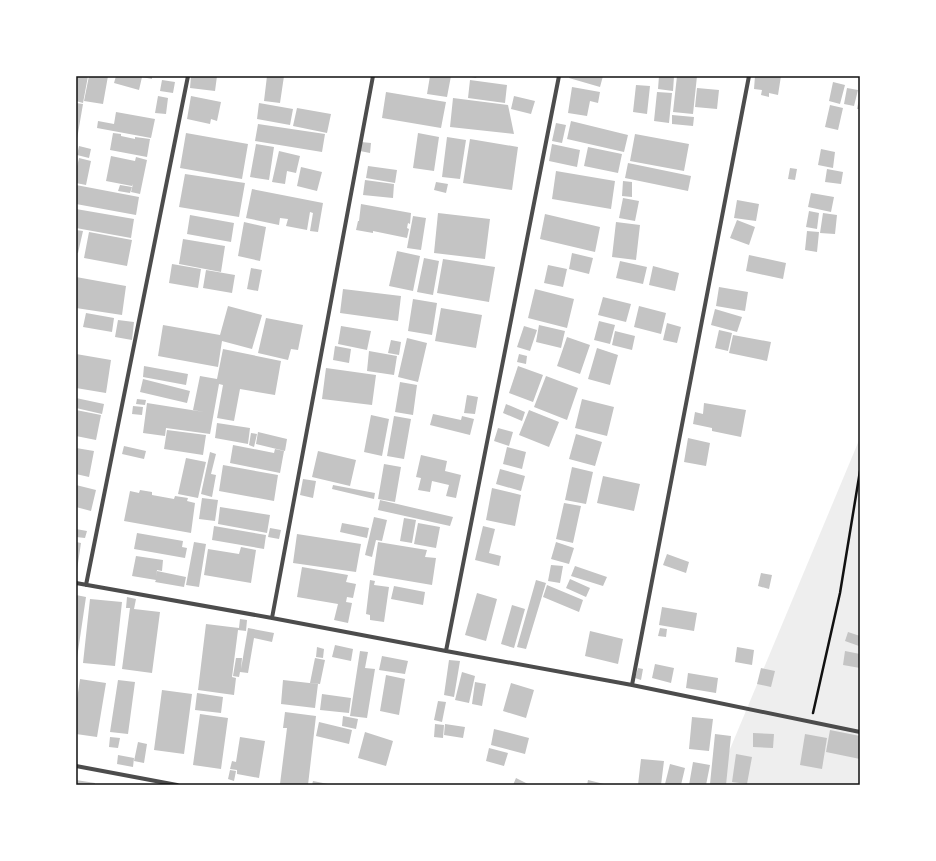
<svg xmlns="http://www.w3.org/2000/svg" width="936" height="861" viewBox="0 0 936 861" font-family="'Fira Sans',sans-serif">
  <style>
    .green { fill: #eee }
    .building { fill: #c4c4c4 }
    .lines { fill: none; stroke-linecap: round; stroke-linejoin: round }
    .path { stroke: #111; stroke-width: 2.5 }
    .minor { stroke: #4c4c4c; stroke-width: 4 }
    .neatline { fill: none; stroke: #111; stroke-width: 1.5 }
  </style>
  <rect width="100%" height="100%" fill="#fff"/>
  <!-- green -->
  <path class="green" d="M860,438V785H715Z"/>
  <!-- building -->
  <path class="building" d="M76,76H88L83,103L76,101Z
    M89,76H108L103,104L84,101Z
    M116,76H152V79L142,77L139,90L114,83Z
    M191,76H217L215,91L190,88Z
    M267,76H284L280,103L264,101Z
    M430,76H451L447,97L427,94Z
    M467,76H477L476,78Z
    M569,76H603L600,87L569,78Z
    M659,76H674L673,91L658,89Z
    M677,76H697L693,114L673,112Z
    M755,76H781L778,95L769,93V97L761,95L762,90L754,89Z
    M162,80L175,82L173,93L160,91Z
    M470,80L507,85L505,103L468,98Z
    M833,82L845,85L840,104L829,101Z
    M636,85L650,86L647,114L633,112Z
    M572,87L600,92L598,103L590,101L587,116L568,113Z
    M697,88L719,90L717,109L695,107Z
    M847,88L858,90L854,106L844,104Z
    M386,92L446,102L441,128L382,118Z
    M657,92L672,93L669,123L654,121Z
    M158,96L168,98L166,114L155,113Z
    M191,96L221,102L217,121L211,119L210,124L187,119Z
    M514,96L535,101L531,114L511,109Z
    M453,98L508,105L514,134L450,127Z
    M859,99H860V109H857Z
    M76,103L83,104L77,139L76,138Z
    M259,103L293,109L290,125L257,119Z
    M830,105L843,108L838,130L825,127Z
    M297,108L331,114L327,133L293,126Z
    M116,112L155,119L151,138L97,128L98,121L114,124Z
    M672,115L694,117L693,126L672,124Z
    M571,121L628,135L624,152L567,139Z
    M556,123L566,125L562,143L552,141Z
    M258,124L325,134L322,152L255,141Z
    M113,133L121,134V136L135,139V137L150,139L147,157L110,150Z
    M186,133L248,144L242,179L180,168Z
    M418,133L439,137L434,171L413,168Z
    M635,134L689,144L684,171L630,161Z
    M447,137L466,140L460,179L442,177Z
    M470,139L518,147L512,190L463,183Z
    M361,142L371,143L370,153L360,151Z
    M256,144L274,147L269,180L250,177Z
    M552,144L580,150L577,167L549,161Z
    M79,146L91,149L89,158L77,155Z
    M588,147L622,154L618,173L584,166Z
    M821,149L835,152L833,168L818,165Z
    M279,151L300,156L296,173L287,171L285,184L272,182Z
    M111,156L135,161L136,157L147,160L140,194L131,192L133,184L132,186L106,181Z
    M79,158L91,161L86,185L76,183V171Z
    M628,163L691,176L688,191L625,178Z
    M368,166L397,170L395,183L366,178Z
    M301,167L322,172L317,191L297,186Z
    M790,168L797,169L795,180L788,179Z
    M827,169L843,172L841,184L825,182Z
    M556,171L615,181L611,209L552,199Z
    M185,174L245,183L239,217L179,207Z
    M365,180L394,184L393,198L363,195Z
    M623,181L632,182V197L622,196Z
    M436,182L448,184L446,193L434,190Z
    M76,185L139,197L136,215L76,204Z
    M120,185L132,187L130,193L118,191Z
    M252,189L323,203L318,232L310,231L313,213L310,212L307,230L286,226L288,219L280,218L279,225L246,218Z
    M811,193L834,197L831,212L808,207Z
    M623,198L639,201L635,221L619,218Z
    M737,200L759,204L756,221L734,218Z
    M361,204L411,213L410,224L408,223L407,228L409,229L407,238L373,231V233L356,230L358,221H359Z
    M76,209L134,219L131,238L76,228Z
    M809,211L819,213L817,229L806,227Z
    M438,213L490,219L485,259L434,253Z
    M823,213L837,215L835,234L820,233Z
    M545,214L600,227L595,252L540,239Z
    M190,215L234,223L231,242L187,234Z
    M413,216L426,218L421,250L407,248Z
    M737,220L755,227L749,245L730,238Z
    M244,222L266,227L260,261L238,256Z
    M616,222L640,225L636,260L612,257Z
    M76,230L83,231L78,253L76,252Z
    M807,231L819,232L817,252L805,250Z
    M89,232L132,240L127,266L84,258Z
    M183,239L225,246L221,272L179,264Z
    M397,251L420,256L413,291L389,286Z
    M572,253L593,258L589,274L569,269Z
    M749,255L786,263L783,279L746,271Z
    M424,258L439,261L433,295L417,292Z
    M443,259L495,267L489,302L437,293Z
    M620,261L647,267L643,284L616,278Z
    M172,264L201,269L198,288L169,283Z
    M548,265L567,269L563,287L544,283Z
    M653,266L679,273L675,291L649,285Z
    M251,268L262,270L258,291L247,289Z
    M206,270L235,275L232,293L203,288Z
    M76,277L126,286L122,315L76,308Z
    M719,287L748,292L745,311L716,306Z
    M343,289L401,296L398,321L340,313Z
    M535,289L574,299L567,328L528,318Z
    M603,297L631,304L626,322L598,315Z
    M413,299L437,303L432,335L408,331Z
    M228,306L262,315L252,349L222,341L218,367L158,356L163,325L220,335Z
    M639,306L666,313L661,334L634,327Z
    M441,308L482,315L476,348L435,341Z
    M715,309L742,317L737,332L711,325Z
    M86,313L114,318L112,332L83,327Z
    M266,318L303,325L298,350L291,349L288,360L258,353Z
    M118,320L134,322L132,340L115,337Z
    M599,321L615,325L610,344L594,340Z
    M667,323L681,327L677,343L663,340Z
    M539,325L565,331L561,348L536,342Z
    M341,326L371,331L367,350L338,344Z
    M524,326L537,330L530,351L517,347Z
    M719,330L732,333L728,351L715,348Z
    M615,331L635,336L632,350L612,345Z
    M733,335L771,342L767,361L729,353Z
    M567,337L590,345L580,374L557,366Z
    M407,338L427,343L418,382L398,377Z
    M391,340L401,342L399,355L388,353Z
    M335,346L351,349L349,363L333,360Z
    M597,348L618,355L610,385L588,379Z
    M223,349L281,361L275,395L240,389L234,421L217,418L223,385L219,384L210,434L166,428L165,436L143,433L147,403L204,412L193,410L200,376L217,379Z
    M369,351L397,356L394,375L367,371Z
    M76,354L111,360L106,393L76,388Z
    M519,354L527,356L526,364L517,362Z
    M144,366L188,374L186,385L143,377Z
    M518,366L543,375L533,402L509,393Z
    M326,368L376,375L372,405L322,399Z
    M546,376L578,388L567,420L534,407Z
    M143,379L190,391L187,403L140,392Z
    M400,382L417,385L413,415L395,412Z
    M467,395L478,397L475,414L464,413Z
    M76,398L104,404L102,414L76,408Z
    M137,399L146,400L145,405L136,404Z
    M582,399L614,407L607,436L575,428Z
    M704,403L746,410L741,437L712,431V428L693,424L695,412L703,414Z
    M506,404L525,412L522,421L503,413Z
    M133,406L143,407L142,415L132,414Z
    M76,410L101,415L96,440L76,436Z
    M529,410L559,422L549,447L519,435Z
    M433,414L461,420L462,416L474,419L470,435L430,425Z
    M371,415L389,419L382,456L364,452Z
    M394,416L411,419L404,459L387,456Z
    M217,423L250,428L248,444L215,438Z
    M498,428L513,432L509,446L494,441Z
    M167,430L206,435L203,455L164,449Z
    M258,432L287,439L285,451L256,444Z
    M251,433L257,434L254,447L249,445Z
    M576,434L602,442L595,466L569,459Z
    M688,438L710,443L706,466L684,462Z
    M233,445L274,453L275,449L284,451L280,473L230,463Z
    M124,446L146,451L144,459L122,454Z
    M507,447L526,452L522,469L503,464Z
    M76,448L94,451L89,477L76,474Z
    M318,451L356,460L350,486L312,477Z
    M210,452L216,454L211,474L216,475L212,497L201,494Z
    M421,455L447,461L445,471L461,475L456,498L446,496L449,485L432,481L430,492L418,490L421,478L416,477Z
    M186,458L206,462L198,498L178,494Z
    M384,464L401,467L395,502L378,499Z
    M223,465L278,475L274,501L219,491Z
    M572,467L593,472L586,504L565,500Z
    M500,469L525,476L521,491L496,484Z
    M603,476L640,484L634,511L597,503Z
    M303,479L316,481L313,498L300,495Z
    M76,485L96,490L91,511L76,507Z
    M333,485L375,493L374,499L332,489Z
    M492,488L521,495L515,526L486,520Z
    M140,490L152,492V495L174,499L175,496L188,498L187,501L195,503L191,533L124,521L130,491L139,493Z
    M202,498L218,500L215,521L199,519Z
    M380,500L453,517L450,526L378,510Z
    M564,503L581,506L573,543L556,539Z
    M220,507L270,515L267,533L218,524Z
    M374,517L387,520L382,541L376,540L372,557L365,555Z
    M404,518L416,520L412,543L400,541Z
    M342,523L369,528L367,538L340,532Z
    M418,523L440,527L436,548L414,544Z
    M214,526L266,535L264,549L212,540Z
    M483,526L495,529L489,553L501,556L499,566L475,560Z
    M270,528L281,530L279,539L268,537Z
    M76,529L87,531L85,538L76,537Z
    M137,533L183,541L182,547L187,548L185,558L134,549Z
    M297,534L361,544L356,572L293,563Z
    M76,542L81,543L77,570H76Z
    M194,542L206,544L199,587L186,585Z
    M378,542L427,550L425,557L436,558L432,585L373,575Z
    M556,542L574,548L569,564L551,559Z
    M241,547L256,550L251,583L204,575L208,549L239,554Z
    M667,554L689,562L686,573L663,565Z
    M136,556L163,560L162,571L157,570L156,577L157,571L186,577L184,587L155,582L156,580L132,576Z
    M551,565L563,566L560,583L548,581Z
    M575,566L607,577L603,586L571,576Z
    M302,567L348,575L346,582L356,584L353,598L347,597L346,602L352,603L348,623L334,620L338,604L297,597Z
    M761,573L772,575L769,589L758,586Z
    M570,579L590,588L586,597L566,588Z
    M370,580L375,581L374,585L389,587L384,622L370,620V615L366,614Z
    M536,580L546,583L526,649L517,647Z
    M547,585L583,600L579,612L543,597Z
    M394,586L425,592L423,605L391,599Z
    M477,593L497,599L486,641L465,635Z
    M76,595L86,597L77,658H76Z
    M127,597L136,599L134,609L160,612L152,673L122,669L130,608H126Z
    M90,599L122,602L115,666L83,663Z
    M512,605L525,609L514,648L501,644Z
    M662,607L697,613L694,631L659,625Z
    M240,619L247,620L246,631L238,630L232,677L236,678L234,695L198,690L206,624L239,628Z
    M248,628L274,633L272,642L254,638L248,673L240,672L239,677L233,676L236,658H242L241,669Z
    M660,628L667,629L666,637L658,636Z
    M590,631L623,639L618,664L585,656Z
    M848,632L860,636L859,646L845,641Z
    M335,645L353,649L351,661L332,657Z
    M317,647L324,649L323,658L316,657Z
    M737,647L754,650L752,665L735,662Z
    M360,651L368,652L365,668L375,669L367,718L350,716Z
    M845,651L860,654V668L843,665Z
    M382,656L408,661L405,674L379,670Z
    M315,658L325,660L320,684L310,683Z
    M449,660L460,661L454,697L444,695Z
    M655,664L674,668L671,683L652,678Z
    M638,668L643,669L641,680L635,678Z
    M761,668L775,671L771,687L757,684Z
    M462,672L475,676L469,703L455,700Z
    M688,673L718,678L716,693L686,688Z
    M386,675L405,679L399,715L380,711Z
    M80,679L106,683L97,737L76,734V706Z
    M118,680L135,682L128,734L110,732Z
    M283,680L318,684L315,708L281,704Z
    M475,682L486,684L482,706L472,704Z
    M511,683L534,690L526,718L503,711Z
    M162,690L192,694L184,754L154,750Z
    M197,693L223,697L221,713L195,710Z
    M322,694L351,698L349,713L320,710Z
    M438,701L446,702L442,722L434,720Z
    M285,712L316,716L308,785L280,784L287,728H283Z
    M200,714L228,718L221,769L193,765Z
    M343,716L358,719L356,729L342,726Z
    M692,717L713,719L709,751L689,749Z
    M319,722L352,730L349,744L316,736Z
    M435,724L444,725L443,738L434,737Z
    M445,724L465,727L463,738L444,735Z
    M494,729L529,738L525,754L491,745Z
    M830,730L860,736V759L826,752Z
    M365,732L393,741L386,766L358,758Z
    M753,733L774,734L773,748L753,747Z
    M715,734L731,736L726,785L710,784Z
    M805,734L827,738L822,769L800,765Z
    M110,737L120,738L118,748L109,747Z
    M240,737L265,741L259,778L237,774V770L230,769L232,761L236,762Z
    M138,742L147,744L144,763L134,761Z
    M489,748L508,753L504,766L486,761Z
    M736,754L752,757L747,784L732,782Z
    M118,755L134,758L133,767L117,764Z
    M641,759L664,761L661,785H638Z
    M693,762L710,765L706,785H689Z
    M670,764L685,768L681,785L665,784Z
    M230,770L236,771L234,781L228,779Z
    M516,778L530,785H513Z
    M76,780L95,783V785H76Z
    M588,780L604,784V785H587Z
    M313,781L328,784V785H312Z"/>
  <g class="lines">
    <!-- path -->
    <path class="path" d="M813,713L840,593L860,471"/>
    <!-- minor -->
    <path class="minor" d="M76,583L272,618L446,651L632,685L860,732
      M86,585L188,76
      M272,618L373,76
      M446,651L559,76
      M632,685L749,76
      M76,766L177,785"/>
  </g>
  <!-- border -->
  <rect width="936" height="861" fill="none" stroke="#ffffff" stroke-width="154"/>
  <rect x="77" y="77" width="782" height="707" class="neatline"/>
</svg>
